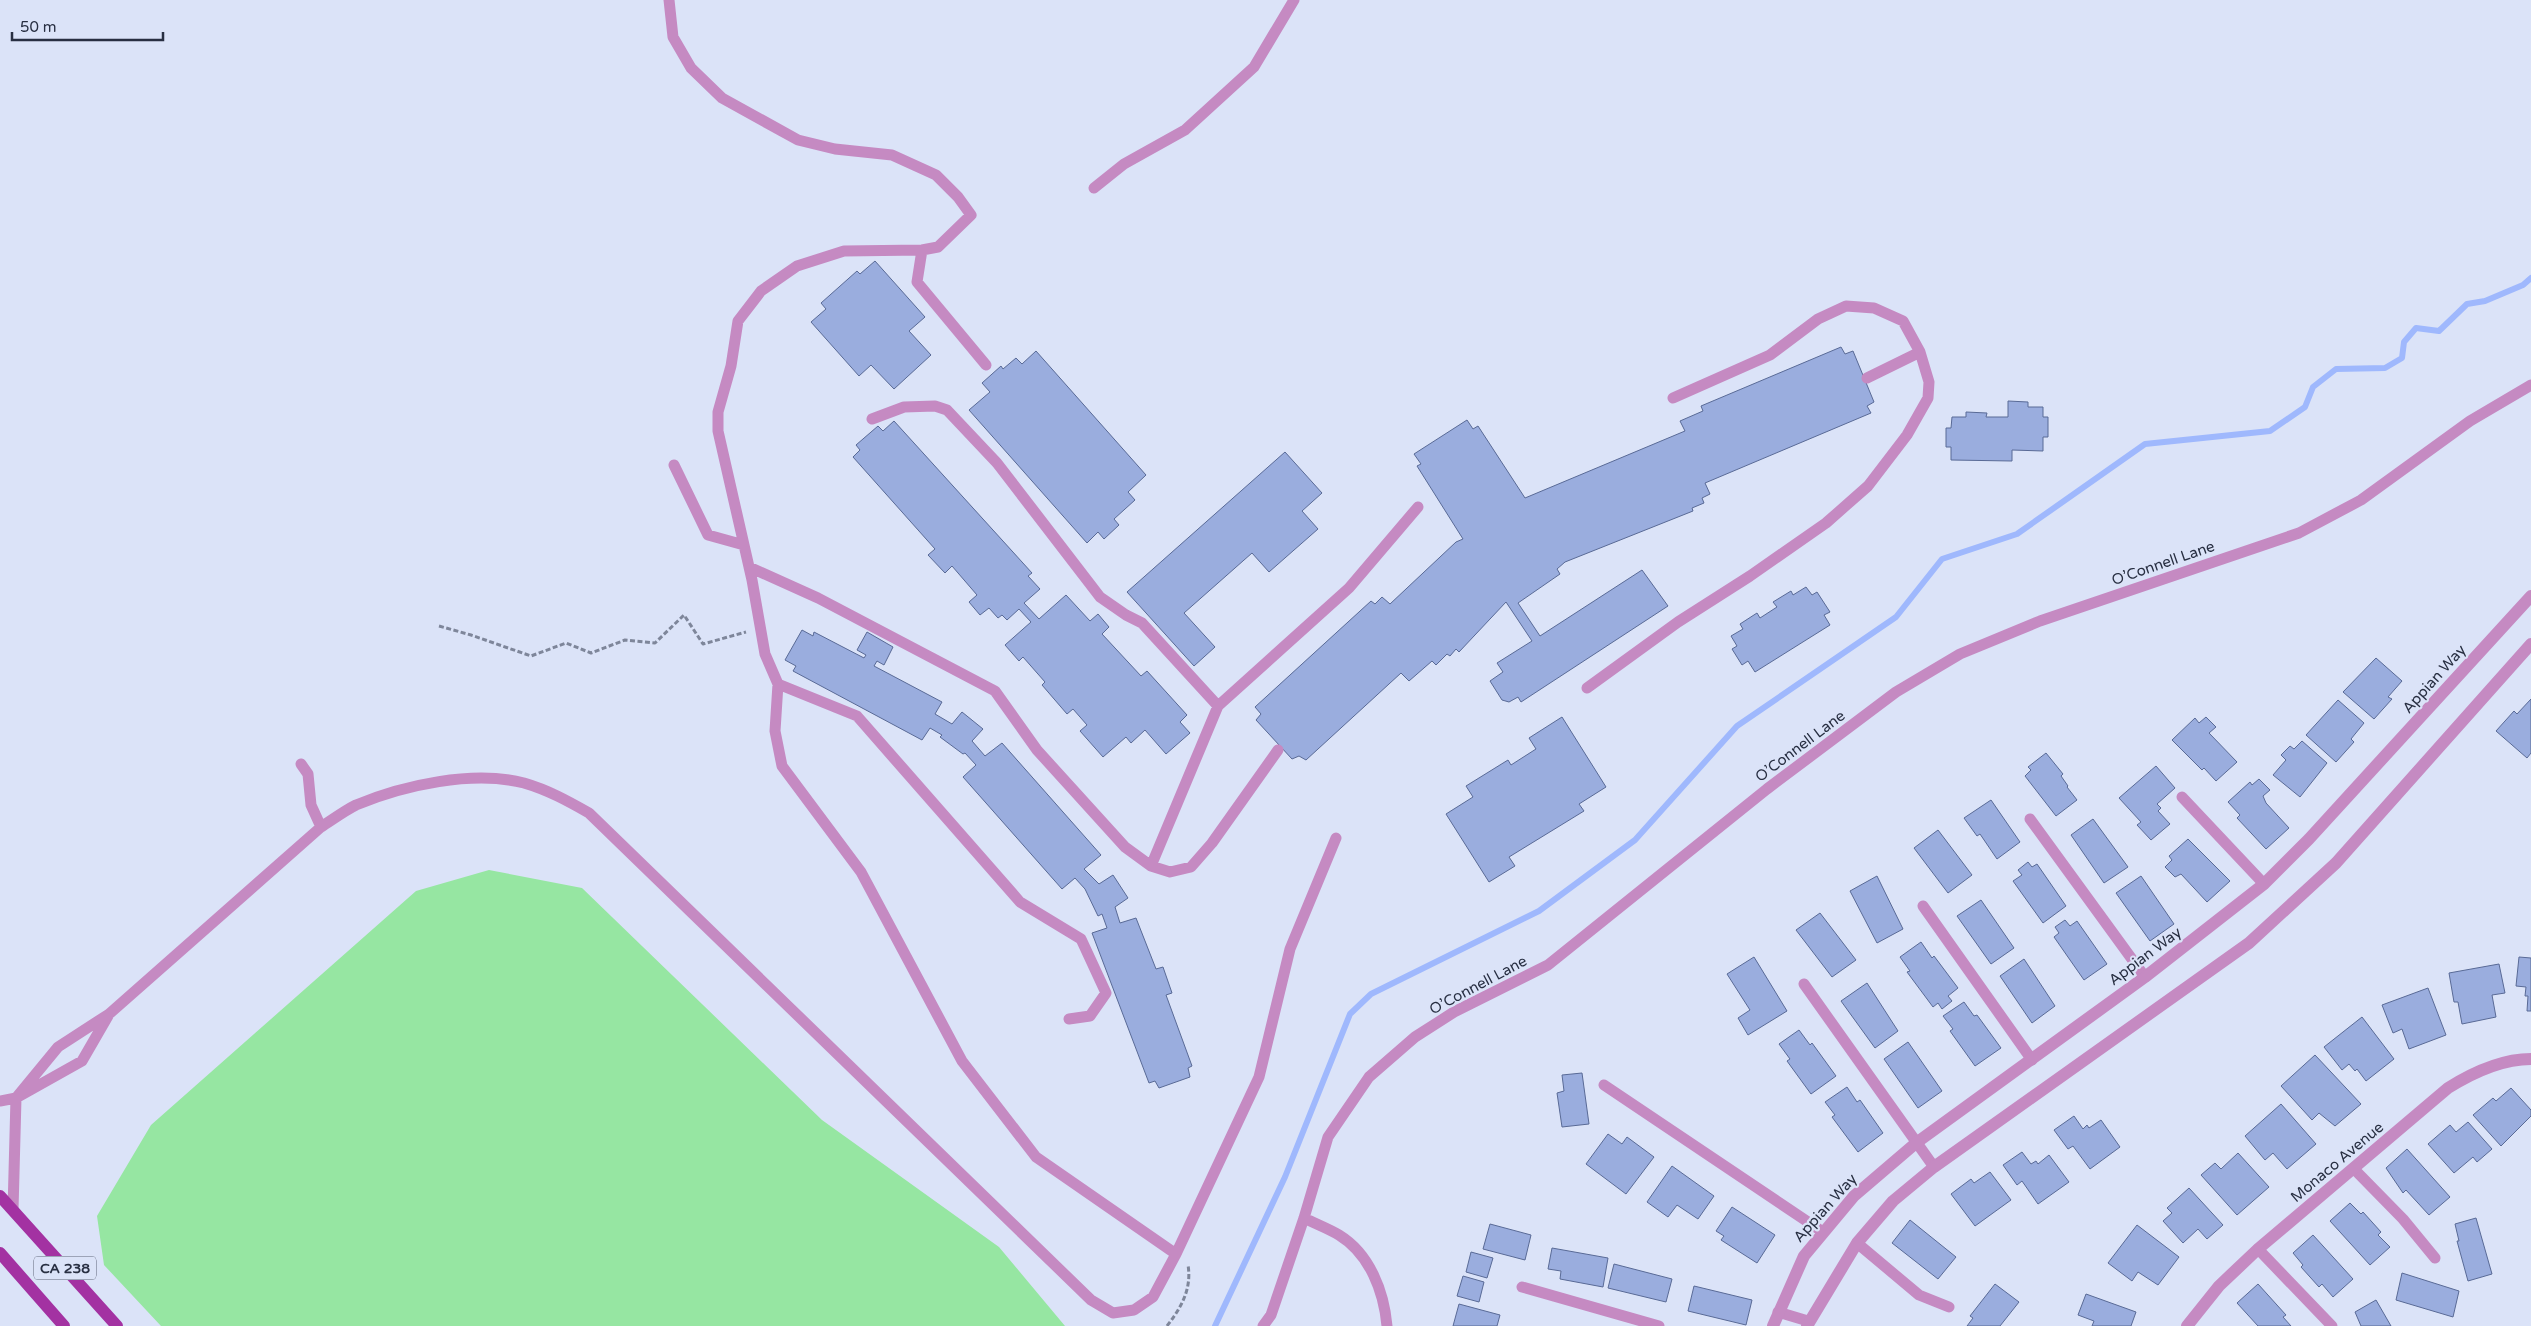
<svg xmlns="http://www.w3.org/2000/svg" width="2531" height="1326" viewBox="0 0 2531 1326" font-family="'Varela Round',sans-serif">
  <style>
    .green { fill: #96e6a2 }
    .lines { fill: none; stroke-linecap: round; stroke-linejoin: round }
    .stream { stroke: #9fb8fd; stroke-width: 6 }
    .building { fill: #9aadde; stroke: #596a96 }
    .path { stroke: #7e869a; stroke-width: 3; stroke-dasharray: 5 2.5; stroke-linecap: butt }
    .service { stroke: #c58ac2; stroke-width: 11 }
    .minor { stroke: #c58ac2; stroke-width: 12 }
    .primary { stroke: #a332a2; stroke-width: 12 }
    .labels { text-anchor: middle; stroke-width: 4.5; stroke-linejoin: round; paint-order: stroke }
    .shield { fill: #dbe3f8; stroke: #5e6579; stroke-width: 1 }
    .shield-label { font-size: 14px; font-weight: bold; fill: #282f42 }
    .street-label { font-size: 15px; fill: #282f42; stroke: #dbe3f8 }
  </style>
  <rect width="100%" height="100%" fill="#dbe3f8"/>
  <!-- green -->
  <path class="green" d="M489,870L582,888L822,1120L999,1247L1065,1326H161L104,1265L97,1216L151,1125L416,891Z"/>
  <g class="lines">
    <!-- stream -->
    <path class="stream" d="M1215,1326L1285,1177L1350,1014L1371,994L1539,911L1635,840L1737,726L1896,617L1942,559L2017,534L2145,444L2270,431L2305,407L2313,387L2336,369L2385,368L2402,358L2404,342L2416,328L2439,331L2467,304L2485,301L2523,285L2531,278"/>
  </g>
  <!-- building -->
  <path class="building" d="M875,261L925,317L909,331L931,355L894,389L871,365L859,376L811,322L826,309L821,303L857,271L860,274Z
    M1841,347L1845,354L1853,351L1874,402L1867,406L1871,413L1705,483L1710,494L1702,498L1704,503L1692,508L1693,511L1565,562L1557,569L1560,574L1518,603L1540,636L1642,570L1668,606L1521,702L1518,697L1509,702L1502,700L1490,681L1503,672L1497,663L1532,641L1506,602L1459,652L1456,649L1450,656L1447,654L1436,665L1432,661L1409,681L1401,673L1306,760L1299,756L1292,759L1256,720L1261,714L1255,707L1371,601L1375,604L1382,597L1390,604L1456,542L1463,539L1417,466L1421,464L1414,454L1467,420L1473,429L1478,426L1525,498L1685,431L1680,421L1703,411L1701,406Z
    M1036,351L1146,475L1128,492L1135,500L1114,519L1119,525L1104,539L1098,532L1087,543L969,410L990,392L982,383L1001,366L1003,369L1016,358L1022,364Z
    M2008,401L2028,402V407H2043V417H2048V437H2043V451L2012,450V461L1951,460V447H1946V428H1951L1952,417H1966V412L1987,413L1986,417H2008Z
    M894,421L1032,573L1028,576L1040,589L1024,603L1039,619L1066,595L1090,621L1098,614L1109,627L1102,634L1141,676L1147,671L1187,715L1180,722L1190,733L1166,754L1145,730L1131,743L1126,737L1103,757L1080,731L1087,725L1073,709L1067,714L1042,685L1045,682L1023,657L1019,661L1005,645L1031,622L1019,609L1007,620L1002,615L998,618L989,608L980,615L969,602L977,595L952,566L945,573L928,555L935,549L853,457L860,450L856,445L878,426L883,431Z
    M1285,452L1322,493L1302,511L1318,529L1269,572L1252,553L1184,613L1215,647L1194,666L1127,592Z
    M1806,587L1812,595L1817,592L1830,612L1824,615L1830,625L1755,672L1748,661L1742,665L1732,649L1737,646L1731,636L1743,629L1740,624L1757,613L1760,618L1777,607L1773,602L1791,591L1793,595Z
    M802,630L813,636L814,632L864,658L866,655L857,650L867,632L893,647L884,665L877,661L874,666L942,702L935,714L952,724L962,712L983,729L972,741L985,756L1002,743L1101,855L1084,869L1099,884L1113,875L1128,898L1115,907L1120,923L1136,918L1156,969L1163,967L1172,993L1166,995L1192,1066L1188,1068L1190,1077L1159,1088L1155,1081L1149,1083L1092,933L1107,928L1102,914L1098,916L1085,889L1075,878L1062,889L963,777L976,765L965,753L963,754L940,737L942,735L930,728L922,740L793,671L796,666L785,660Z
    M2376,658L2402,681L2388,697L2392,699L2374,719L2343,692Z
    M2531,699V753L2527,758L2496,731L2514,711L2517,714Z
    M2338,700L2364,723L2351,739L2354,742L2336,762L2306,735Z
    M1562,717L1606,787L1579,804L1584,811L1509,857L1515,866L1489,882L1446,814L1473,797L1466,786L1508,760L1511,765L1536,749L1529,738Z
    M2206,717L2216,727L2209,733L2237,762L2216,781L2204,768L2202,770L2172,740L2195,718L2199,723Z
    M2302,741L2327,763L2300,797L2273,775L2286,760L2281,755L2290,746L2294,749Z
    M2046,753L2063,774L2061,776L2068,786L2067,787L2077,800L2056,816L2025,776L2031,770L2028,767Z
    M2156,766L2175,788L2157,804L2161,808L2158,811L2170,824L2151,840L2137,825L2141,822L2119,798Z
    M2259,779L2270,790L2263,796L2266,803L2289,828L2266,849L2237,818L2240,815L2228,802L2250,782L2252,785Z
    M1991,800L2020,842L1997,859L1980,834L1977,836L1964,818Z
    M2093,819L2128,867L2104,883L2071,835Z
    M1938,830L1972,875L1948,893L1914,848Z
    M2188,839L2230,881L2207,902L2181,874L2175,877L2165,867L2172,860L2169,856Z
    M2028,862L2032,867L2037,864L2066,906L2043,923L2013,881L2022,875L2018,870Z
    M1877,876L1903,929L1877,943L1850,891Z
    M2141,876L2174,924L2150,941L2116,893Z
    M1981,900L2014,948L1991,964L1957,916Z
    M1820,913L1856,960L1832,977L1796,930Z
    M2065,920L2070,926L2077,921L2107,964L2084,980L2054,937L2059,933L2055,927Z
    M1921,942L1932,958L1934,956L1958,988L1948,996L1952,1001L1942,1009L1938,1003L1933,1007L1907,972L1910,971L1900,957Z
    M1754,957L1787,1011L1748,1035L1738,1018L1750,1010L1727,974Z
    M2519,957L2531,958V1011H2527L2528,996H2525L2526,987L2516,986Z
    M2024,959L2055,1006L2032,1023L2000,976Z
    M2499,964L2505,993L2492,995L2496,1017L2462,1024L2458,1002H2454L2449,973Z
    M1867,983L1898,1031L1875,1048L1841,1001Z
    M2428,988L2446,1035L2409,1049L2402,1029L2393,1033L2382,1005Z
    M1964,1002L1974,1016L1977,1015L2001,1048L1975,1066L1950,1031L1953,1029L1943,1016Z
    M2362,1017L2394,1059L2366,1081L2357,1069L2355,1071L2349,1064L2342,1070L2324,1047Z
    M1799,1030L1810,1045L1812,1043L1836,1076L1811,1094L1787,1061L1790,1059L1779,1044Z
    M1908,1042L1942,1091L1918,1108L1884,1059Z
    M2315,1055L2361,1104L2335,1126L2319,1113L2312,1120L2281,1086Z
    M1582,1073L1589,1124L1562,1127L1557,1093L1564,1091L1562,1075Z
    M1847,1087L1857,1102L1860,1100L1883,1133L1858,1152L1832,1117L1835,1115L1825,1102Z
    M2511,1088L2531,1110V1116L2501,1146L2473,1115L2493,1098L2496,1101Z
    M2281,1104L2316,1144L2287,1169L2273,1153L2265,1160L2245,1136Z
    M2074,1116L2083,1129L2087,1125L2089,1128L2101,1120L2120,1147L2090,1169L2073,1146L2068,1149L2054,1130Z
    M2468,1122L2492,1149L2477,1162L2473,1157L2454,1173L2428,1144L2450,1125L2456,1132Z
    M1608,1134L1622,1144L1627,1137L1654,1157L1626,1194L1586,1164Z
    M2407,1149L2450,1197L2429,1215L2406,1190L2403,1193L2386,1168Z
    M2022,1152L2031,1164L2036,1161L2038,1164L2049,1155L2069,1182L2038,1204L2022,1181L2017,1185L2003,1165Z
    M2238,1153L2269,1187L2237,1215L2201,1175L2215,1163L2221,1169Z
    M1672,1166L1714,1196L1698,1219L1677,1205L1668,1217L1647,1202Z
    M1990,1172L2011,1200L1975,1226L1951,1194L1971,1179L1974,1183Z
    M2189,1188L2223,1225L2207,1239L2198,1229L2183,1243L2163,1221L2172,1213L2167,1208Z
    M2350,1203L2361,1214L2363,1212L2381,1232L2378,1235L2390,1247L2370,1265L2330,1221Z
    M1732,1207L1775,1235L1757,1263L1721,1240L1724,1236L1716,1231Z
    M2476,1218L2492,1274L2468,1281L2457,1241H2459L2455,1224Z
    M1910,1220L1956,1257L1938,1279L1892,1243Z
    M1490,1224L1531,1235L1525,1260L1483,1249Z
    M2137,1225L2179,1257L2158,1285L2138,1272L2132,1281L2108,1263Z
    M2313,1235L2353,1279L2333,1297L2322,1284L2319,1287L2301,1267L2303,1265L2293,1253Z
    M1552,1248L1608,1258L1603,1287L1560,1279L1561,1271L1548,1269Z
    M1471,1252L1493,1258L1487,1278L1466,1272Z
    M1614,1264L1672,1279L1666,1302L1608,1288Z
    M2402,1273L2459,1291L2453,1317L2396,1300Z
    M1463,1276L1484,1282L1479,1302L1457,1296Z
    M1995,1284L2019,1302L2000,1326H1967L1973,1318L1970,1316Z
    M2258,1284L2286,1315L2283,1317L2291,1326H2258L2237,1303Z
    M1694,1286L1752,1300L1746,1325L1688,1311Z
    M2086,1294L2136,1312L2131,1326H2092L2094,1321L2078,1315Z
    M2376,1300L2391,1326H2361L2355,1312Z
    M1459,1304L1500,1315L1497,1326H1453Z"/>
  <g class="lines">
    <!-- path -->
    <path class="path" d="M439,626L471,635L531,656L566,643L591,653L625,640L655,643L684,615L703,644L746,632
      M1167,1326C1181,1308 1192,1289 1188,1265"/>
    <!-- service -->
    <path class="service" d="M669,0L673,37L691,68L722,98L798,140L835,149L892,155L936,175L958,197L971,215L938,247L922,250L844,251L797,266L761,291L738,321L731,366L718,412V431L752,580L765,654L778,684L857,716L1020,902L1081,939L1106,993L1090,1016L1069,1019
      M1094,188L1124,164L1185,130L1254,67L1294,0
      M922,250L917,282L986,365
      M1867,378L1920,352
      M872,419L904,407L935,406L947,410L997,463L1100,597L1126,615L1142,623L1218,706L1151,866
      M674,465L708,535L744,545
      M749,567L818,598L995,691L1037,750L1125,847L1151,866L1170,872L1191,867L1212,843L1278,750
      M778,684L775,731L782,766L861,872L962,1061L1036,1157L1176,1254
      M1587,688L1678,622L1750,576L1826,523L1868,486L1907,435L1928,398L1929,382L1920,352L1903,321L1874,308L1846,306L1818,319L1770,355L1673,398
      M1218,706L1349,588L1418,507
      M301,764L308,774L311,805L321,827
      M2182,797L2264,884
      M2030,819L2145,977
      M1923,906L2032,1060
      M1804,984L1934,1167
      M1604,1085L1823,1232
      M0,1101L16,1098L82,1061L108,1016
      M2354,1169L2403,1219L2435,1258
      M13,1210L16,1098L58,1047L109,1014L321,827C332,820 344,811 356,805C404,785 473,770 524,783C548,790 568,801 589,813L1091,1300L1113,1313L1134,1310L1153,1297L1176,1254L1259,1077L1290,949L1336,838
      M1304,1218C1316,1224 1329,1229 1339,1235C1370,1254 1384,1292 1387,1326
      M1857,1243L1919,1295L1949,1307
      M2258,1249L2332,1326
      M1522,1287L1659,1326
      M1778,1312L1808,1321
      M1263,1326L1271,1315L1304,1218L1328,1137L1369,1077L1415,1037L1454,1012L1548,965L1767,789L1896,692L1960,654L2040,621L2299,533L2361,500L2470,421L2531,385"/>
    <!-- minor -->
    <path class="minor" d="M1773,1326L1804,1256L1854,1196L1916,1143L2145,977L2264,884L2309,839L2531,596
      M1807,1326L1857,1243L1893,1201L1934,1167L2249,943L2336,863L2531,644
      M2187,1326L2219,1286L2258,1249L2448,1088C2472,1073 2502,1059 2531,1059"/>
    <!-- primary -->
    <path class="primary" d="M0,1196L117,1326
      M0,1253L64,1326"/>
  </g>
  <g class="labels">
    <!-- shield labels -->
    <rect class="shield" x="34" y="1256.5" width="62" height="23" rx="4"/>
    <g class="shield-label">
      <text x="65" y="1273">CA 238</text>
    </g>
    <!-- street labels -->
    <g class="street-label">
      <text transform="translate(2163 563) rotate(-19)" y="5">O’Connell Lane</text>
      <text transform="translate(2434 679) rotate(-48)" y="5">Appian Way</text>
      <text transform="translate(1800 746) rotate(-37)" y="5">O’Connell Lane</text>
      <text transform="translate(2145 956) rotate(-37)" y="5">Appian Way</text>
      <text transform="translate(1478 985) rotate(-28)" y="5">O’Connell Lane</text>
      <text transform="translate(2337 1162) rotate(-40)" y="5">Monaco Avenue</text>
      <text transform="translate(1825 1208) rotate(-48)" y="5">Appian Way</text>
    </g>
  </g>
  <!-- scale -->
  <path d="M12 32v8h151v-8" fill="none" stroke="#282f42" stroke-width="2.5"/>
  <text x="20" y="32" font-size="15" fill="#282f42" stroke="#dbe3f8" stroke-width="4" paint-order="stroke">50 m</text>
</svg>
